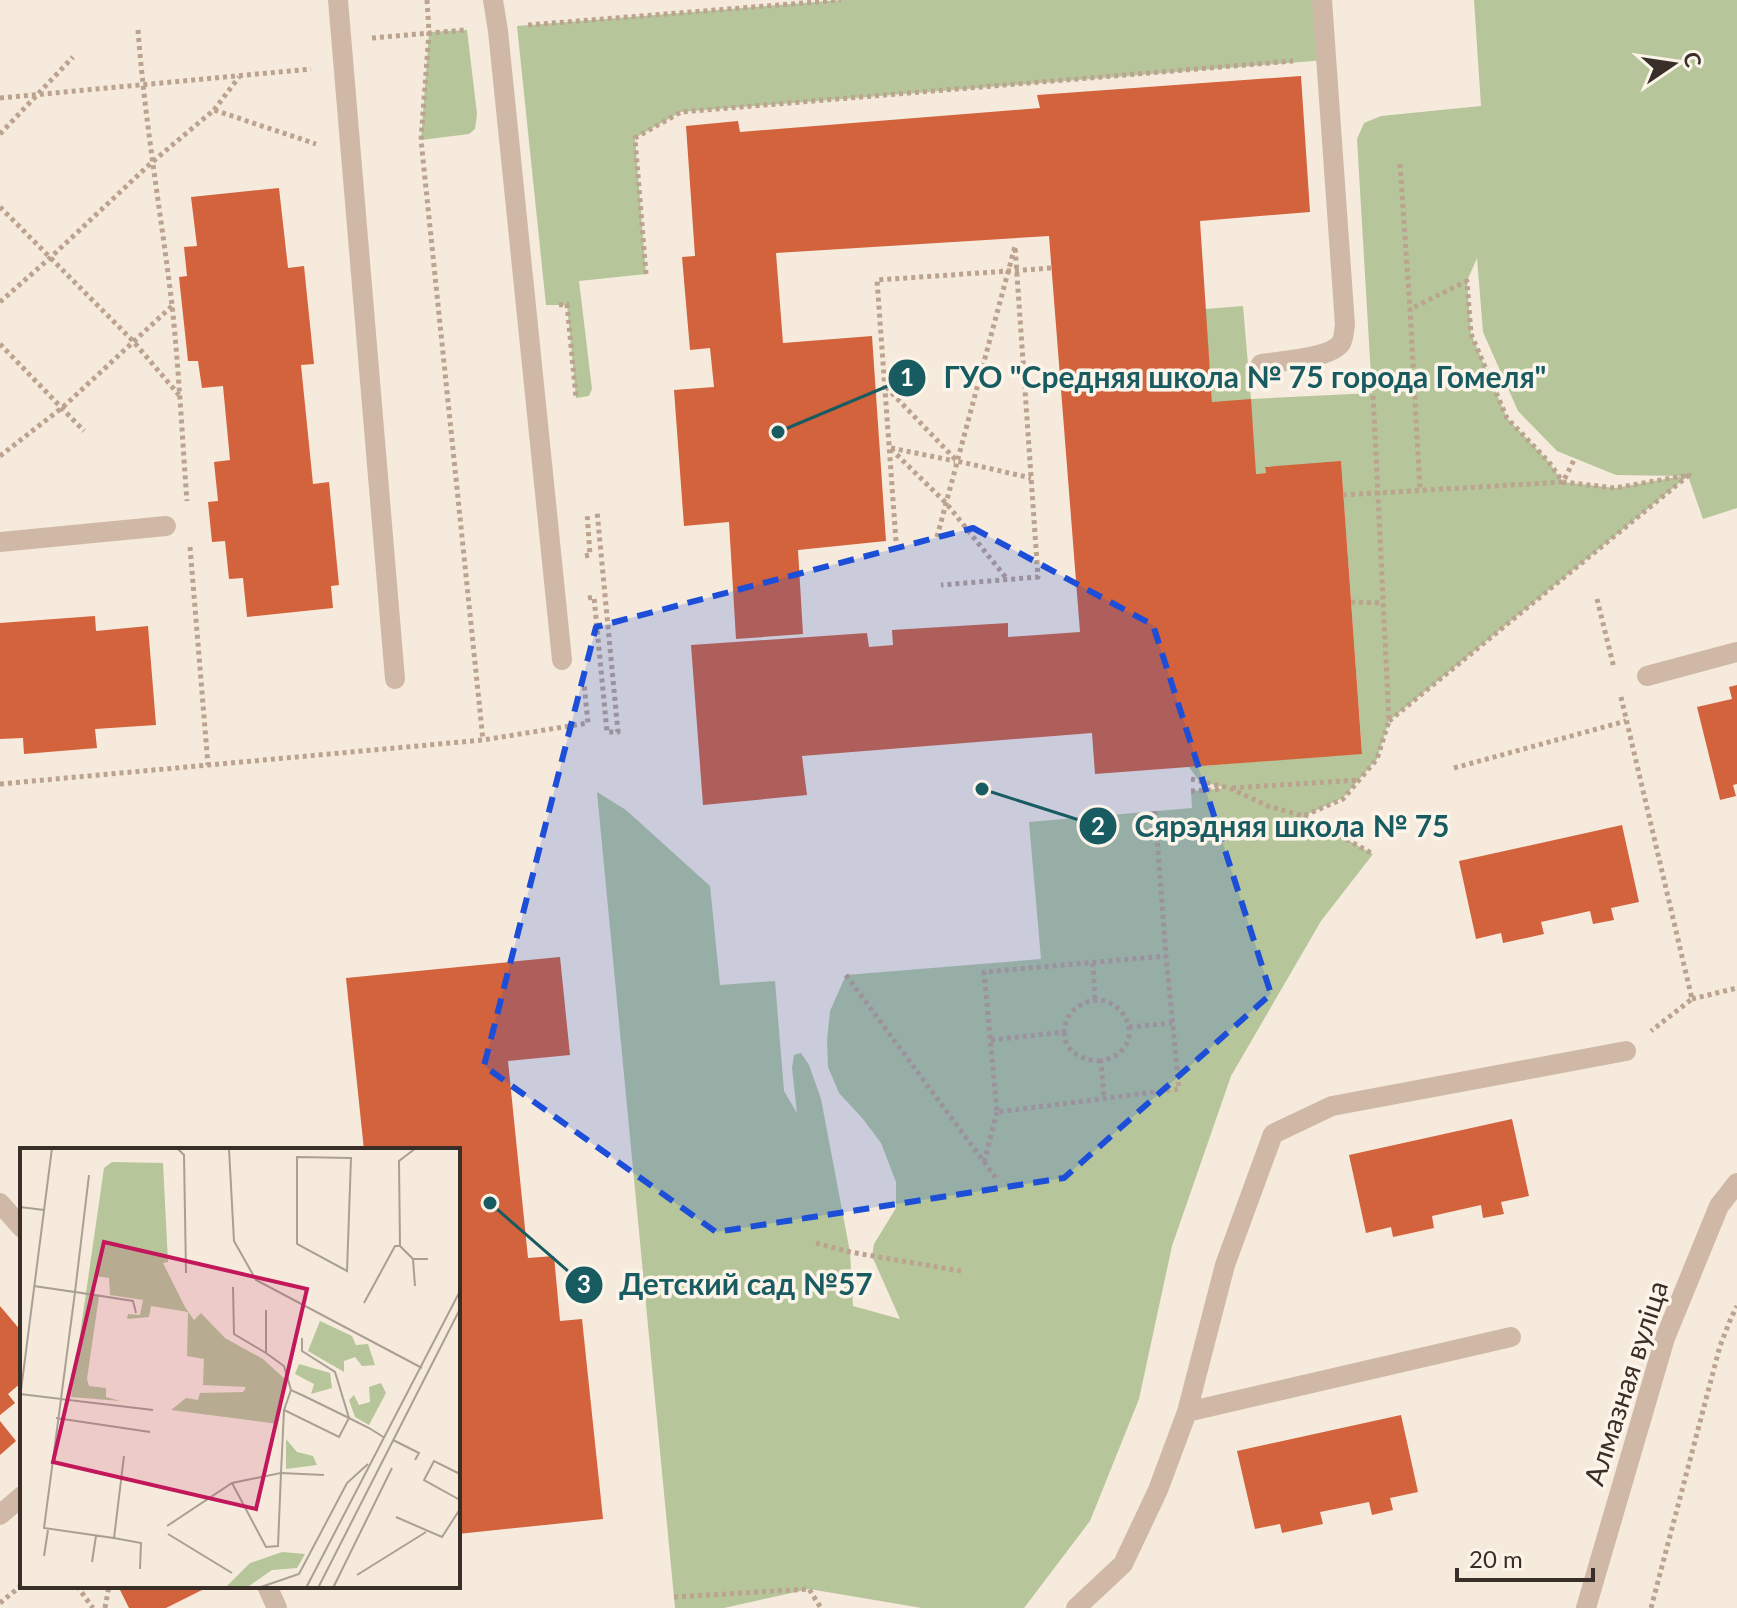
<svg xmlns="http://www.w3.org/2000/svg" width="1737" height="1608" viewBox="0 0 1737 1608" font-family="Lato,sans-serif">
  <style>
    .green { fill: #b6c69a; fill-rule: evenodd }
    .building { fill: #d3633c }
    .lines { fill: none; stroke-linecap: round; stroke-linejoin: round }
    .path { stroke: #bba390; stroke-width: 5; stroke-dasharray: 4 4; stroke-linecap: butt }
    .lane { stroke: #cfb9a6; stroke-width: 20 }
    .street { stroke: #cfb9a6; stroke-width: 20 }
    .marked { fill: #1d4ed8; fill-opacity: 0.2; stroke: #1d4ed8; stroke-width: 6; stroke-dasharray: 16 10; stroke-linejoin: round }
    .labels { text-anchor: middle; stroke-width: 7; stroke-linejoin: round; paint-order: stroke }
    .street-label { font-size: 28px; fill: #3a2e28; stroke: #fcf4e9 }
    .inset-road { fill: none; stroke: #aa9f94; stroke-width: 2 }
    .view { fill: #c2185b; fill-opacity: 0.15; stroke: #c2185b; stroke-width: 4 }
    .inset-edge { fill: none; stroke: #3a2e28; stroke-width: 4 }
    .leader { fill: none; stroke: #185b61; stroke-width: 3 }
    .callout-dot { fill: #185b61; stroke: #fcf4e9; stroke-width: 3 }
    .mark-label { font-size: 24px; text-anchor: middle; font-weight: bold; fill: #fff }
    .callout-label { font-size: 30px; text-anchor: middle; font-weight: bold; fill: #185b61; stroke: #fcf4e9; stroke-width: 7; stroke-linejoin: round; paint-order: stroke }
  </style>
  <rect width="100%" height="100%" fill="#f5eadc"/>
  <!-- green -->
  <path class="green" d="M841,0H1322L1326,60L681,112L635,138L646,274L579,281L592,389L589,396L576,398L567,305H546L517,26Z
    M1474,0H1737V508L1703,519L1688,476L1389,721L1377,759L1343,798L1304,816L1373,854L1321,921L1231,1076L1172,1246L1139,1399L1090,1521L1024,1608H922L809,1589L724,1608H675L597,792L626,810L710,886L720,985L775,981L784,1091L797,1113L792,1068L794,1055L801,1053L809,1065L821,1099L850,1252L853,1306L900,1319L872,1256L874,1244L896,1208V1182L881,1143L863,1119L839,1093L828,1067L827,1040L830,1011L846,975L1041,959L1029,822L1192,808L1191,791L1226,788L1199,781L1189,767L1362,753L1341,462L1265,467L1266,473L1256,474L1212,402L1205,309L1243,306L1251,399L1372,393L1357,139L1364,123L1381,116L1481,106ZM1477,258L1483,332L1518,411L1557,451L1616,475L1682,476L1615,488L1563,482L1548,461L1507,418L1471,334L1467,281Z
    M467,30L477,114L475,129L469,134L421,140L429,32Z"/>
  <!-- building -->
  <path class="building" d="M1301,76L1310,212L1200,221L1212,402L1251,399L1256,474L1266,473L1265,467L1341,461L1362,754L1095,774L1092,733L802,756L807,795L703,805L691,645L867,633L869,647L893,645L892,630L1008,623V637L1080,632L1049,236L776,253L783,343L872,336L886,541L798,550L803,634L736,639L729,522L684,526L674,390L714,387L710,348L690,350L682,257L695,256L686,126L738,121L740,132L1040,108L1037,95Z
    M279,188L288,268L304,266L314,364L301,365L313,484L329,482L339,585L331,586L333,608L247,617L243,578L229,579L225,541L212,542L208,502L218,501L214,462L230,460L223,386L202,388L198,361H188L179,277L187,276L184,247L197,246L191,197Z
    M95,616L96,631L148,626L156,725L95,729L97,748L24,754L23,738L0,739V623Z
    M1737,685V784L1733,785L1736,796L1720,800L1697,707L1732,699L1729,687Z
    M1622,825L1639,902L1611,908L1614,920L1593,924L1590,911L1541,922L1544,934L1503,943L1501,933L1476,939L1459,861Z
    M560,957L570,1055L508,1061L528,1258L554,1256L560,1321L582,1319L603,1519L458,1534V1150H364L346,978Z
    M1512,1119L1529,1196L1501,1202L1504,1214L1483,1218L1481,1205L1432,1216L1434,1228L1393,1237L1391,1227L1366,1233L1349,1155Z
    M0,1306L22,1332V1382L8,1394L15,1403L0,1415Z
    M1401,1415L1418,1492L1390,1498L1393,1510L1372,1515L1369,1502L1320,1512L1323,1524L1282,1533L1280,1524L1255,1529L1237,1451Z
    M0,1421L16,1441L0,1455Z
    M118,1586H205L206,1588L166,1608H129Z"/>
  <g class="lines">
    <!-- path -->
    <path class="path" d="M427,0L429,32L421,140L483,740
      M528,25L841,0
      M138,30C145,123 161,213 172,305C179,370 182,436 187,501
      M372,38L465,30
      M0,98L311,69
      M214,110L239,77
      M0,134L73,57
      M1400,164L1410,309L1420,491
      M0,207L133,341L179,395
      M646,274L635,138L681,112L1293,61
      M0,302L51,257L151,163L214,110L316,144
      M559,305L567,304L576,398
      M0,344L84,431
      M886,387L957,461L1031,478
      M891,448L955,461
      M891,449L946,503L1007,579
      M0,456L63,407L172,306
      M1343,495L1563,482L1575,458
      M937,537L1015,246L1038,577L941,585
      M896,541L877,280L1052,268
      M190,547L208,765
      M585,556L590,555L587,513
      M588,598L594,597L607,732H618L597,511
      M1597,599L1614,668
      M1351,602L1383,603
      M1621,697L1692,999L1651,1031
      M1389,721L1689,475L1615,488L1563,482L1548,461L1507,418L1471,334L1467,281L1410,309
      M1454,768L1626,721
      M1191,779L1229,788L1268,806L1303,816L1343,799L1377,759L1389,721L1373,394
      M0,784L483,740L588,723L584,683
      M1232,788L1358,780
      M1191,791L1222,789
      M1155,811L1166,956L1179,1089L997,1112L984,972L1166,956
      M1304,816L1373,854
      M1093,963L1095,1000
      M846,975L998,1181
      M1692,999L1737,988
      M1129,1027L1172,1023
      M1064,1032C1065,1037 1065,1042 1068,1046C1075,1057 1089,1061 1101,1061
      M991,1040L1064,1032C1066,1020 1068,1013 1079,1006C1119,980 1157,1048 1101,1061L1104,1099
      M984,1162L997,1112
      M816,1243L850,1252L961,1271
      M77,1586L93,1608
      M674,1597L809,1589L821,1608
      M0,1603L22,1585
      M105,1608L109,1586
      M1651,1608L1720,1346L1731,1318L1737,1306"/>
    <!-- lane -->
    <path class="lane" d="M338,0L395,679
      M493,0L498,31L562,660
      M1261,364C1279,361 1330,359 1341,343C1344,338 1344,330 1345,325L1322,0
      M0,542L166,526
      M1647,676L1737,652
      M0,1203L22,1228
      M1187,1412L1225,1265L1273,1134L1332,1106L1626,1051
      M0,1515L22,1496
      M267,1586L277,1608
      M1076,1608L1123,1564L1158,1490L1187,1412L1511,1337"/>
    <!-- street -->
    <path class="street" d="M1586,1608L1665,1338L1719,1206L1737,1183"/>
  </g>
  <!-- marked area -->
  <path class="marked" d="M973,528L1153,625L1271,994L1064,1178L716,1232L484,1066L596,627Z"/>
  <g class="labels">
    <!-- street labels -->
    <g class="street-label">
      <text transform="translate(1626 1383) rotate(-72)" y="10">Алмазная вуліца</text>
    </g>
  </g>
  <!-- overview -->
  <g transform="translate(20 1148)">
    <rect width="440" height="440" fill="#f5eadc"/>
    <path d="M92,14L143,15L148,114L143,115L165,159L174,172L181,165L205,190L243,211L266,232L258,258L259,321L258,276L151,262L166,250L178,252L180,245L223,244L226,239L183,237L184,211L167,208L168,164L131,158L129,169L107,171L108,166L120,167L123,152L90,147L89,130L74,128L71,147L79,148L67,231L69,238L86,240V249L100,253L51,249L84,20ZM300,173L332,188L336,197L348,196L355,217L342,218L335,209L324,213V224L288,203ZM279,216L310,225L312,240L291,246L294,236L275,226ZM361,235L366,245L349,277L335,269L329,252L334,247L339,257L350,254L349,239ZM266,291L277,304L293,308L297,317L266,321ZM262,404L285,406L277,420L252,422L226,440H205L230,415Z" fill="#b6c69a"/>
    <path class="inset-road" d="M146,0L158,1L164,7L166,125M396,0L379,13L380,98L393,111H408M209,1L214,93L236,132L402,220M277,9L331,10L327,123L277,96ZM0,59L24,62M393,111L395,138M14,138L55,144L69,27M213,139L214,186L246,205M344,155L375,98H380M246,162V205L264,218L271,242M282,190V203L315,224L329,270L319,289L264,262L271,242L284,248L329,270L349,280L365,290M0,246L41,251L55,144L113,153L116,165M0,250L32,0M36,270L130,284M373,292L399,305L395,312M104,308L94,390L24,380L41,251L133,262M440,326L414,313L404,332L440,352M212,335L246,399L258,398L261,325L304,327M376,369L422,389L440,361M147,378L212,335L261,325L264,262M148,386L212,425M94,390L121,395L120,421M24,408L28,382M72,414L76,388M337,427L406,384M238,440L279,426L327,335L348,316M286,440L440,143M298,440L440,161M313,440L372,320"/>
    <path class="view" d="M84,94L287,141L236,361L33,314Z"/>
    <rect width="440" height="440" class="inset-edge"/>
  </g>
  <!-- callouts -->
  <path class="leader" d="M778 432L907 378M982 789L1098 826M490 1203L584 1285"/>
  <g class="callout-dot">
    <circle cx="778" cy="432" r="8"/>
    <circle cx="982" cy="789" r="8"/>
    <circle cx="490" cy="1203" r="8"/>
    <circle cx="907" cy="378" r="20"/>
    <circle cx="1098" cy="826" r="20"/>
    <circle cx="584" cy="1285" r="20"/>
  </g>
  <g class="mark-label">
    <text x="907" y="386">1</text>
    <text x="1098" y="835">2</text>
    <text x="584" y="1293">3</text>
  </g>
  <g class="callout-label">
    <text x="1245" y="388">ГУО "Средняя школа № 75 города Гомеля"</text>
    <text x="1292" y="837">Сярэдняя школа № 75</text>
    <text x="746" y="1295">Детский сад №57</text>
  </g>
  <!-- north arrow -->
  <g transform="translate(1673 64) rotate(77)" stroke="#fcf4e9" stroke-width="6" paint-order="stroke">
  <path d="M0-6L14 30L0 20L-14 30Z" fill="#3a2e28"/>
  <text y="-12" font-size="22" font-weight="bold" text-anchor="middle" fill="#3a2e28">С</text>
  </g>
  <!-- scale -->
  <path d="M1457 1568v12h136v-12" fill="none" stroke="#3a2e28" stroke-width="4"/>
  <text x="1469" y="1568" font-size="24" fill="#3a2e28" stroke="#fcf4e9" stroke-width="6" paint-order="stroke">20 m</text>
</svg>
